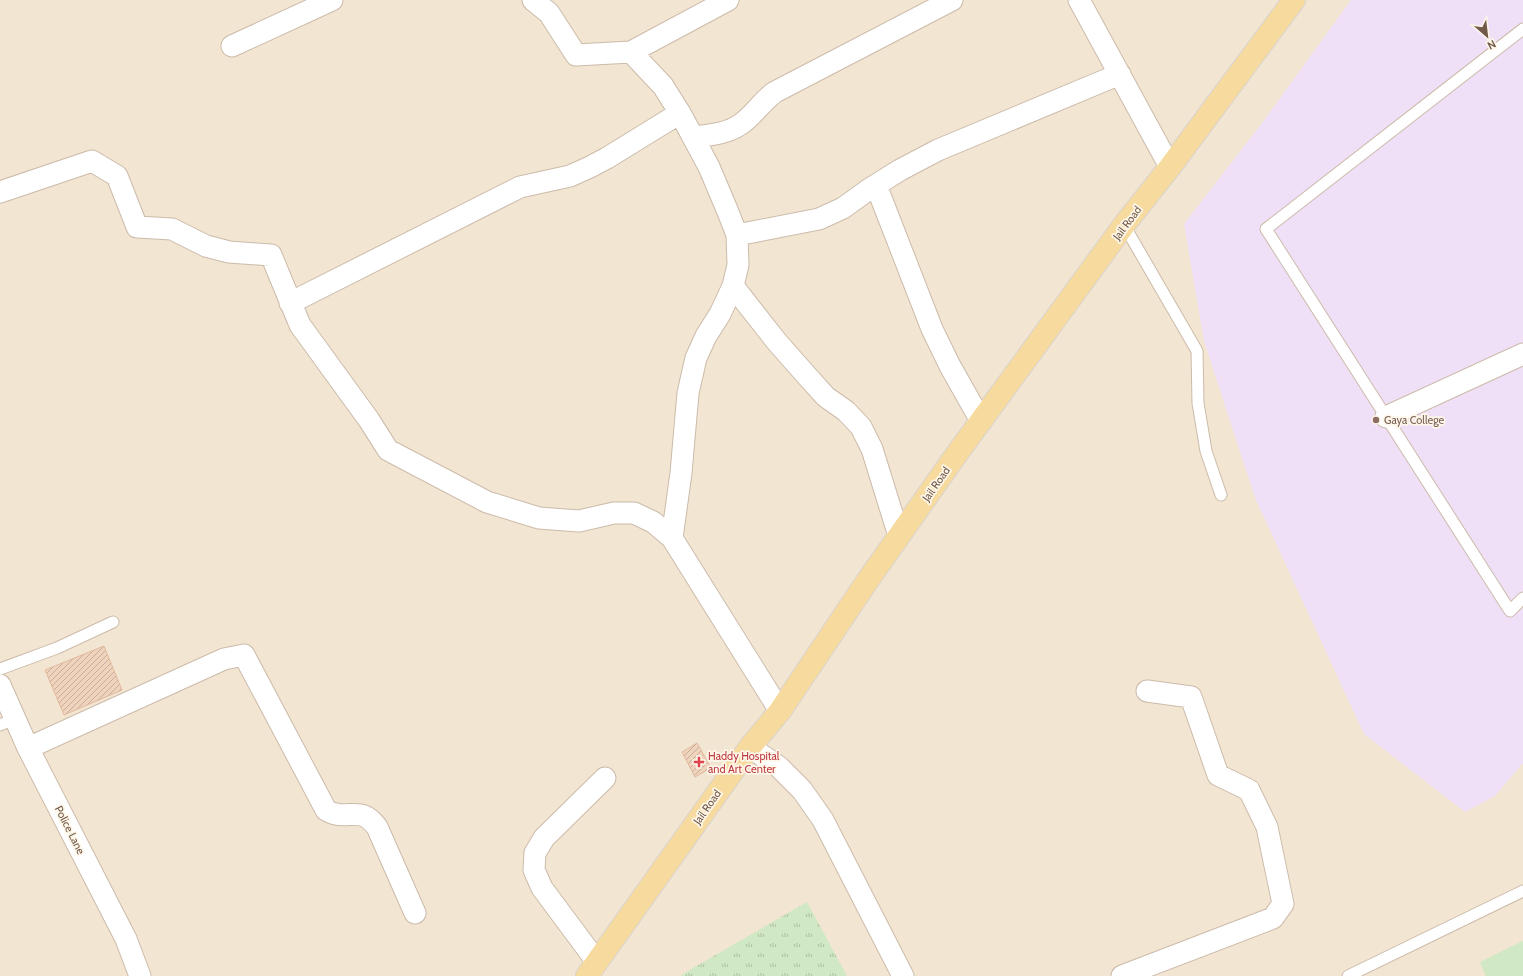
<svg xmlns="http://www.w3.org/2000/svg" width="1523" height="976" viewBox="0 0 1523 976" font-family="Cabin,sans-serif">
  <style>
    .residential { fill: #f2e5d2 }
    .education { fill: #f0e0f7 }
    .grass { fill: url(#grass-tufts) }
    .park { fill: #d0e8c3 }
    .building { fill: url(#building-hatch); stroke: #e1ba9d }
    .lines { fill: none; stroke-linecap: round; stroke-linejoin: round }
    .service-casing { stroke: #cba; stroke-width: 13 }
    .minor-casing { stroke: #cba; stroke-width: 23 }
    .primary-casing { stroke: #dad4d0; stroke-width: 24 }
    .service { stroke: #fff; stroke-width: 11 }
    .minor { stroke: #fff; stroke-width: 21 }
    .primary { stroke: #f7da9e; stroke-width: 22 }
    .education-dot { fill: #8d6e63; stroke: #fef7e9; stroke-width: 1.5 }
    .health-dot { fill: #e0444e; stroke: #fef7e9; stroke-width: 1.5 }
    .labels { text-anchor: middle; stroke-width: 3.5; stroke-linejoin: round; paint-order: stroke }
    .street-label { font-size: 11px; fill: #725a4a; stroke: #fef7e9 }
    .education-label { font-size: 11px; fill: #785e54; stroke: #fef7e9; text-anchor: start }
    .health-label { font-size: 11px; fill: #be3a42; stroke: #fef7e9; text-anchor: start }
  </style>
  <defs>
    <pattern id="grass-tufts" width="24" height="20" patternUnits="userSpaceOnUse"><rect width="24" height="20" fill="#d0e8c3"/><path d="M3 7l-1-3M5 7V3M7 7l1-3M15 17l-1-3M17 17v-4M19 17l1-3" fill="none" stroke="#adbfa0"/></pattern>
    <pattern id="building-hatch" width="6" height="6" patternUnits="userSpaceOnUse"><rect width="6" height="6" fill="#efd3bc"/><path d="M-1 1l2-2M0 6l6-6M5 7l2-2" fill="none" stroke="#c6ae9b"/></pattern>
  </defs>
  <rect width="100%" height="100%" fill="#fbf3e3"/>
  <!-- residential -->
  <path class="residential" d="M0,0H1523V976H0Z"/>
  <!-- education -->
  <path class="education" d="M1351,0H1523V763L1495,796L1465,812L1364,734L1255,498L1204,341L1184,224L1262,123Z"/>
  <!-- grass -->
  <path class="grass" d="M807,902L847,976H680L693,968Z"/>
  <!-- park -->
  <path class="park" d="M1523,941V976H1486L1480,962Z"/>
  <!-- building -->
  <path class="building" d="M104,646L122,690L64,715L45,670Z
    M697,743L711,768L695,777L682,752Z"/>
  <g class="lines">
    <!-- service casing -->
    <g class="service-casing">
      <path id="service" d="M1523,29L1266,229L1510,611L1523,598
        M1124,225L1197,351L1198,403L1206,451L1221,495
        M0,669L57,648L113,622
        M0,725L15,719
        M1348,976L1523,891"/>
    </g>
    <!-- minor casing -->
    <g class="minor-casing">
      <path id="minor" d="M533,0L549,13L576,55L631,52L663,86L680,113L709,167L728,212L737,235L738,265L733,286L720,314L706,336L696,358L688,393L681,473L672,538
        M1079,0L1170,167
        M232,46L332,0
        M631,52L728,0
        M693,137C709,135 727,134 741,124C754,115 762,101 775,92L952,0
        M876,185L932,329L950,366L981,421
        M0,192L92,161L117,176L137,227L172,229L206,246L229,252L271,255L300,325L369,420L388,450L487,502L539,518L579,521L614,513H634L653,522L672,538L780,711
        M737,235L819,219L843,208L868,190L900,170L938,150L1120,74
        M733,286L777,342L807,376L826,397L846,411L861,427L872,449L899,536
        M290,303L520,187L570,176L590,167L607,158L680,113
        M1386,417L1523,354
        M0,685L28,748L126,939L140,976
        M750,747L779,767L802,790L823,820L903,976
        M28,748L224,659L244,655L326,810C348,823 359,803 377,827L415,913
        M597,962L542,888L534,870L535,853L544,838L605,778
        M1122,976L1273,918L1283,904L1267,827L1249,790L1218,775L1191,697L1147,691"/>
    </g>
    <!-- primary casing -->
    <g class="primary-casing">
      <path id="primary" d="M587,976L750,747L780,711L868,580L956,455L1124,225L1170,167L1294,0"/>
    </g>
    <!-- service -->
    <use href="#service" class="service"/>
    <!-- minor -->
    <use href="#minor" class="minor"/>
    <!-- primary -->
    <use href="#primary" class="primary"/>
  </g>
  <!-- markers -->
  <circle class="education-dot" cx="1376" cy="420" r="4"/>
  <path class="health-dot" d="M697 756h4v4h4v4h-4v4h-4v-4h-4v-4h4z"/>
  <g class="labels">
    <!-- street labels -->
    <g class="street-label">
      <text transform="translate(1127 223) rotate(-53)" y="4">Jail Road</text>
      <text transform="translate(936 484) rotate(-55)" y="4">Jail Road</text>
      <text transform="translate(707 807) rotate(-55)" y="4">Jail Road</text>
      <text transform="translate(70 830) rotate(63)" y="4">Police Lane</text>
    </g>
    <!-- education labels -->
    <g class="education-label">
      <text x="1384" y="424">Gaya College</text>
    </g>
    <!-- health labels -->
    <g class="health-label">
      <text x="708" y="760">Haddy Hospital<tspan x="708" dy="13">and Art Center</tspan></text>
    </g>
  </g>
  <!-- north arrow -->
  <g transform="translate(1487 36) rotate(152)" stroke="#fef7e9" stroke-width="3" paint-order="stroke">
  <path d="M0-3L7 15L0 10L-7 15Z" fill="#725a4a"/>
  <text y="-6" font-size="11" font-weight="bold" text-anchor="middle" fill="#725a4a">N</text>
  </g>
</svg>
